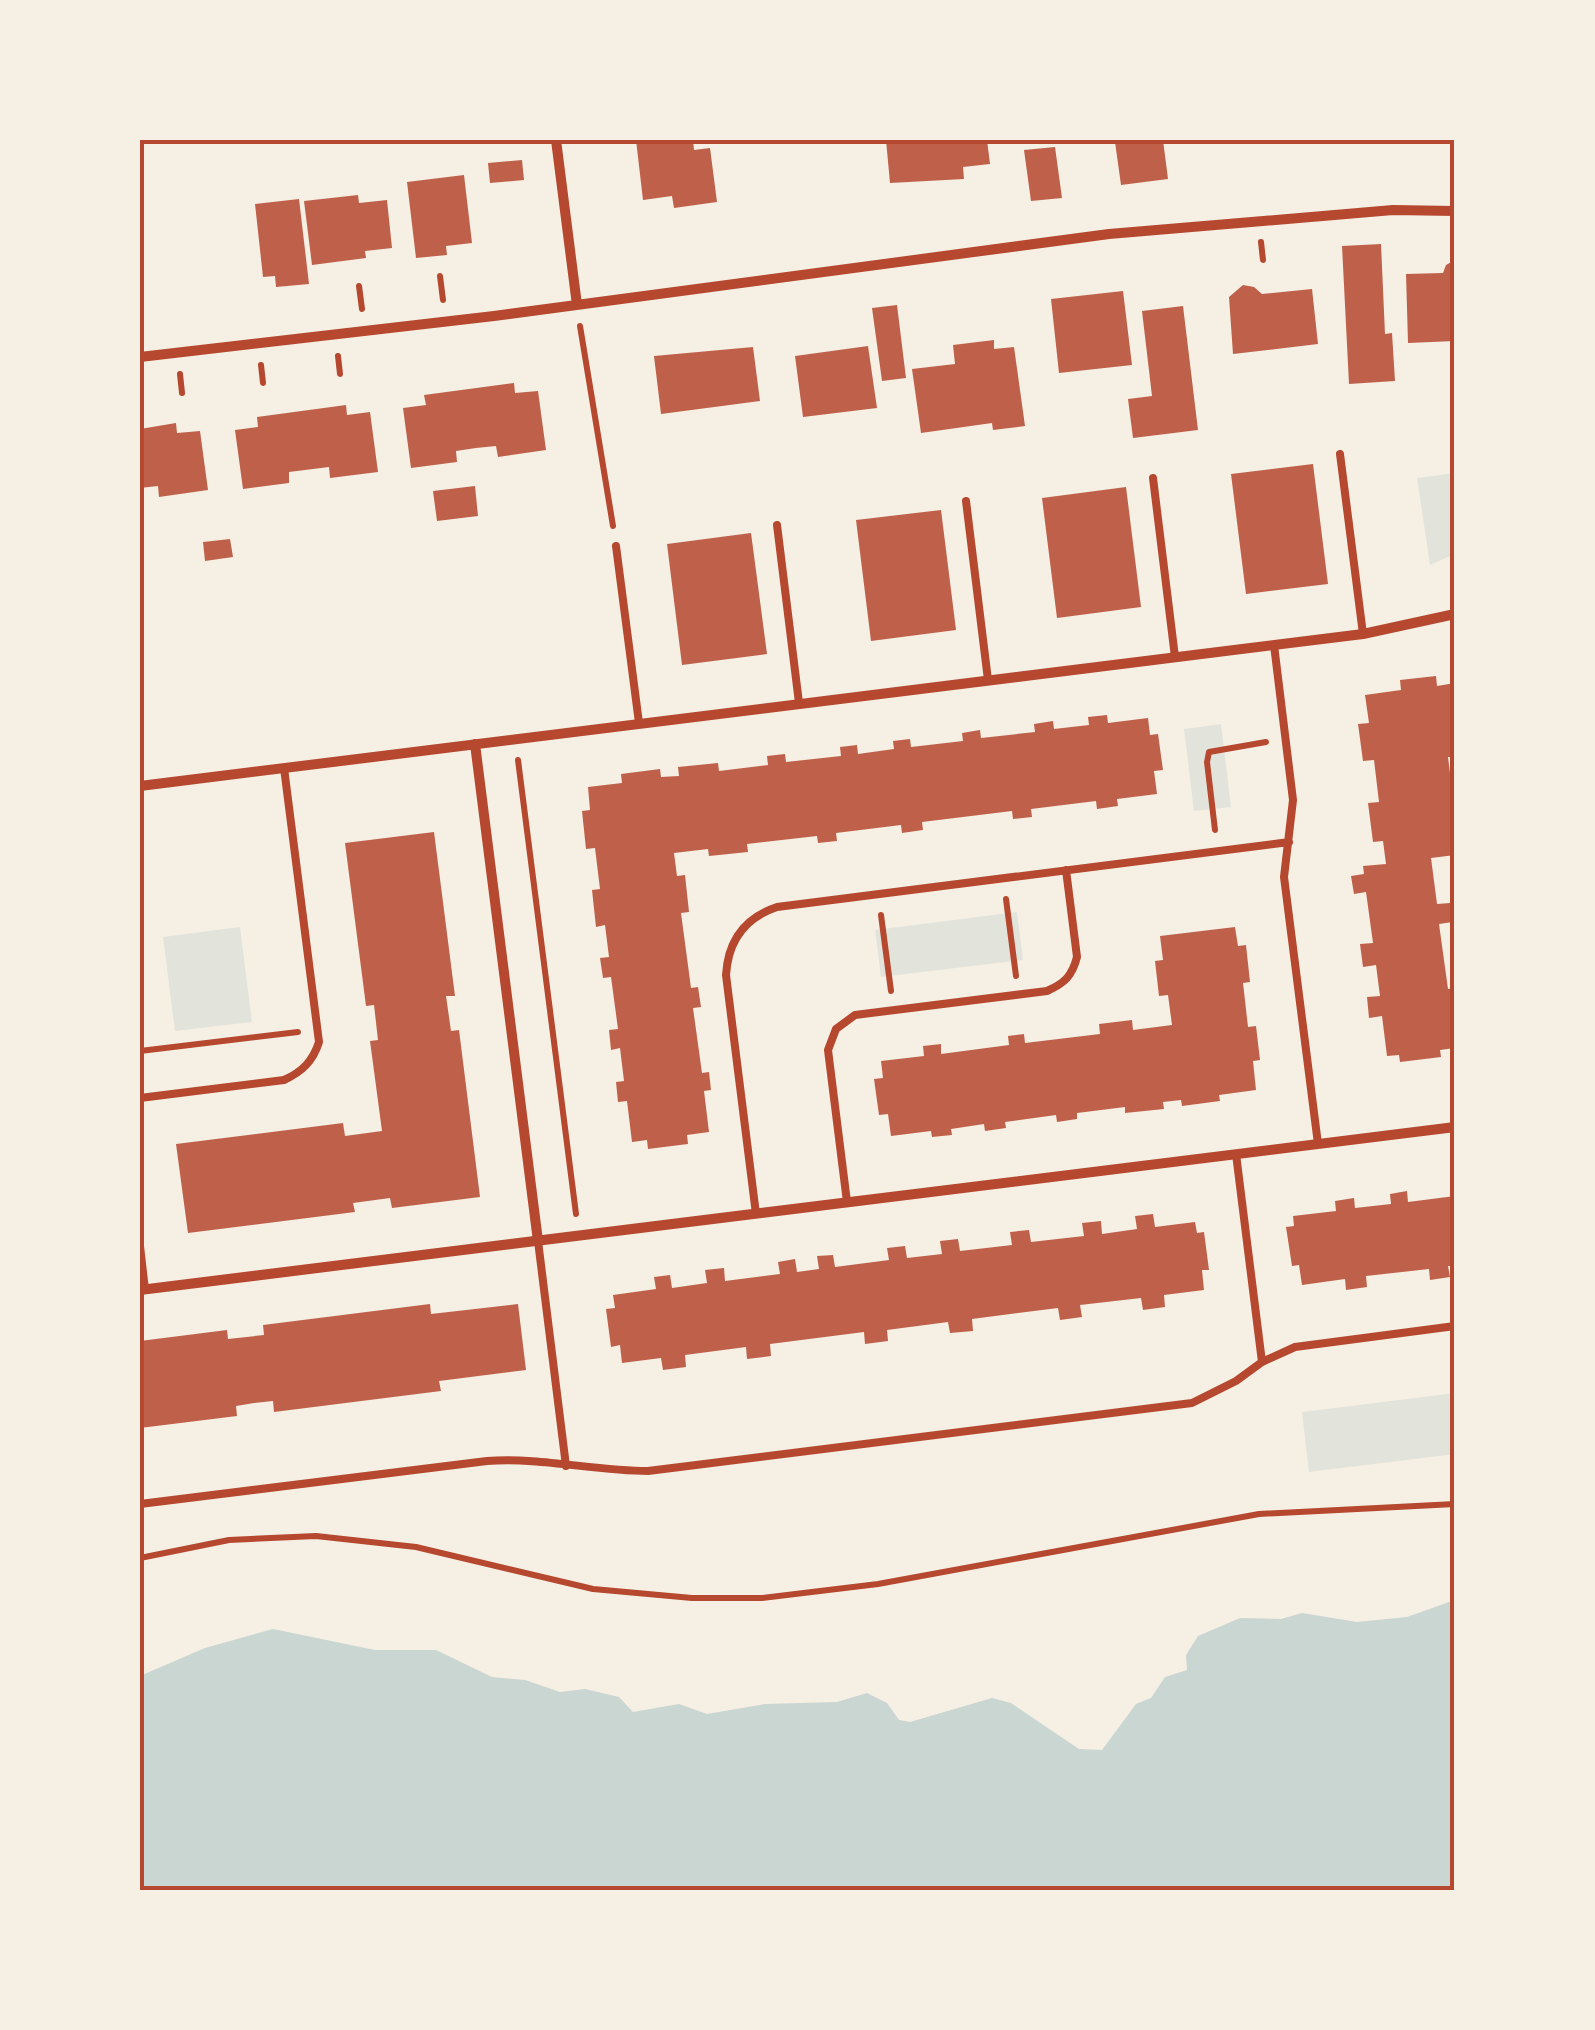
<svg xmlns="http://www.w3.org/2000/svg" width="1595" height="2030" viewBox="0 0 1595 2030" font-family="'Golos Text',sans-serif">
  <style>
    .green { fill: #e2e4dc }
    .water { fill: #c9d6d2 }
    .building { fill: #bf614a }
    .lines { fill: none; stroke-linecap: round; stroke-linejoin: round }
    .path { stroke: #b5482f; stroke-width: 6 }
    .service { stroke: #b5482f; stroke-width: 8 }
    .minor { stroke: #b5482f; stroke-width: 10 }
    .neatline { fill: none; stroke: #b5482f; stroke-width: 4 }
  </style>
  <rect width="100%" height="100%" fill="#f6efe4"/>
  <!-- green -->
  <path class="green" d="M1455,473V554L1430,565L1417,478Z
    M1221,724L1231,807L1194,811L1184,729Z
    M1017,912L1023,960L881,977L875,930Z
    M240,927L252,1022L175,1031L163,937Z
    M1455,1393V1454L1309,1472L1302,1412Z"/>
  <!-- water -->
  <path class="water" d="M1455,1600V1890H140V1676L205,1648L273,1629L375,1650H436L492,1677L525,1680L560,1692L585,1689L619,1697L633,1712L679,1704L707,1714L765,1704L837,1702L867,1693L887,1703L899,1720L910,1722L992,1698L1011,1703L1079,1749L1102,1750L1136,1704L1151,1698L1165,1677L1187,1670L1186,1655L1198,1636L1240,1618L1281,1619L1302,1613L1357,1622L1407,1617Z"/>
  <!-- building -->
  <path class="building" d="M636,140H693L694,150L710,148L717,202L674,208L672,196L643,200Z
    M886,140H987L990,164L963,167L964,179L890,183Z
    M1133,140H1163L1168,179L1121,185L1115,142Z
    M1055,147L1062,198L1031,201L1024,150Z
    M522,160L524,180L490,183L488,163Z
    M464,175L472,243L446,246L447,255L416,258L407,182Z
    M358,195L359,203L387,200L392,248L365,251L366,258L312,265L304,201Z
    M299,199L309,284L276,287L275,276L263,277L255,204Z
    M1381,244L1385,334L1392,333L1395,381L1349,384L1342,246Z
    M1455,260V341L1408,343L1406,274L1443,273L1446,265Z
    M1243,285L1254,287L1262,294L1312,289L1318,344L1233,354L1229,297Z
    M1123,291L1132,365L1059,373L1051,299Z
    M897,305L906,378L882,381L872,308Z
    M1183,306L1198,430L1133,438L1128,399L1152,396L1142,311Z
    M994,340V349L1014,347L1025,426L993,430L992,423L921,433L912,369L955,364L953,345Z
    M868,346L877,408L803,417L795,356Z
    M753,347L760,401L661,414L654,356Z
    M514,383L515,393L538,391L546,450L498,457L496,446L476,448L456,451L457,462L411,468L403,408L426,405L424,395Z
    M346,405L347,415L370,412L378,472L330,478L329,467L289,472V483L243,489L235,430L258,427L257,417Z
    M176,423L177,433L200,431L208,490L159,497L158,486L140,488V429Z
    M1313,464L1328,584L1246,594L1231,474Z
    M475,486L478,516L437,521L433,491Z
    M1126,487L1141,607L1057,618L1042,498Z
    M941,510L956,630L871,641L856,520Z
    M751,533L767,654L682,665L667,544Z
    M230,539L233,557L205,561L203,542Z
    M1436,676L1437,686L1455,683V757H1448L1452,789H1455V855L1431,858L1437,904L1450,903L1453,922L1439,924L1448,989L1455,988V1007H1450L1455,1048L1440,1050L1441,1057L1400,1062L1399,1055L1387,1056L1382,1016L1369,1018L1367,997L1380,996L1376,965L1363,967L1360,944L1373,943L1366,892L1354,894L1351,876L1364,874L1363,866L1386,864L1383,841L1373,842L1368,803L1379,802L1374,760L1363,761L1358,724L1369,723L1365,695L1401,690L1400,680Z
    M1107,715L1108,723L1148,718L1150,735L1158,734L1163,770L1154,771L1157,794L1117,799L1118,806L1097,809L1096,801L1031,809L1032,817L1013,819L1012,811L922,822L923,830L902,833L901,825L836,833L837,841L818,843L817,836L747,844L748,852L709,856L708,849L674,853L677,876L685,875L689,912L681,913L691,988L698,987L701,1007L693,1008L702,1073L709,1072L711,1090L704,1091L709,1132L687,1135L688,1144L648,1149L647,1140L632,1142L627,1101L618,1102L616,1082L624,1081L620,1048L611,1050L609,1030L618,1029L611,977L603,978L600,958L609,957L605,925L596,927L592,890L600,889L595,848L586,849L582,811L590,810L588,787L622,783L621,774L660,769L661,777L679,776L678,767L718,763L719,771L768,765L767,756L785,754L786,762L841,756L840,747L857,745L858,754L894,749L893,741L910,739L911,747L963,741L962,733L980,730L981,738L1035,732L1034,724L1053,721L1054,729L1089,725L1088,717Z
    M434,832L455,996H446L451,1031L459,1030L480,1197L392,1208L390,1198L353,1203L355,1212L188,1233L176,1144L343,1123L345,1136L382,1131L370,1041L378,1040L374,1005L366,1006L345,843Z
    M1235,927L1238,946L1246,945L1250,982L1243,983L1248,1027L1256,1026L1260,1060L1253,1061L1256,1090L1219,1095L1220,1101L1182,1106L1181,1100L1163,1102L1164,1109L1125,1113V1107L1077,1113V1119L1057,1122L1056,1115L1005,1122L1006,1128L985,1131L984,1124L951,1129L952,1135L932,1137L931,1131L891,1136L888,1114L879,1115L874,1079L883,1078L881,1061L924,1056L923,1046L941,1044V1054L1009,1045L1008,1036L1024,1034L1025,1043L1100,1034L1099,1024L1132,1020L1133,1030L1172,1025L1168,995L1159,996L1155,961L1163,960L1160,936Z
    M1407,1191L1408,1202L1455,1196V1266H1448L1450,1277L1430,1280L1429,1269L1366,1276L1367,1287L1346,1290L1345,1279L1302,1285L1299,1265L1292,1266L1286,1227L1294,1226L1293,1216L1336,1211L1335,1201L1354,1198L1355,1208L1391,1204L1390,1194Z
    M1153,1214L1155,1227L1195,1222L1197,1233L1204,1232L1209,1270H1202L1204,1290L1164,1295L1165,1307L1143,1310L1141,1298L1080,1305L1082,1317L1060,1320L1058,1308L972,1319L973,1331L950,1333L948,1322L887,1330L888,1341L865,1344L864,1332L770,1344L771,1356L747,1359L746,1347L685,1355L686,1367L663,1370L661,1358L622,1363L620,1345L611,1347L606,1309L615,1308L613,1295L656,1289L654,1277L670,1275L672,1288L707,1283L705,1270L724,1268L725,1281L780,1274L778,1262L795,1259L797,1272L819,1269L817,1256L833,1255L835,1267L889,1260L887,1248L905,1246L907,1258L942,1254L940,1241L958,1239L960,1251L1012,1245L1010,1232L1029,1230L1031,1242L1084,1236L1082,1223L1101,1221L1102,1234L1137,1229L1135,1216Z
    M430,1304L431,1314L518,1304L526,1370L439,1381L441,1391L274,1412L273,1401L254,1403L236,1406L237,1416L140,1428V1341L227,1330L228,1339L264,1335L263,1325Z"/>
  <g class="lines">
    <!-- path -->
    <path class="path" d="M1261,242L1263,260
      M440,276L443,300
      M359,286L362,309
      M580,326L613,526
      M338,356L340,374
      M261,365L263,383
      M180,374L182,393
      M518,760L576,1214
      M1215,830L1207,762L1209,752L1266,742
      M1006,899L1016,976
      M881,915L891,991
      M140,1051L298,1032
      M140,1558L229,1540L316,1536L416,1547L593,1589L692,1598H762L878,1584L1259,1514L1455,1504"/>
    <!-- service -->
    <path class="service" d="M1340,454L1363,634
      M1153,478L1175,657
      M966,501L988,680
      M777,525L799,703
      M616,546L639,723
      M1274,645L1293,800L1284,877L1318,1144
      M140,1098L284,1080C302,1072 313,1061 319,1042L284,768
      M1236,1154L1262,1362
      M847,1202L828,1050L836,1029L855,1015L1047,991C1065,983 1072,976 1077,957L1066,870
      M756,1214L726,975C728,941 744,918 777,907L1289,842
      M538,1241L566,1466
      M140,1246L145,1290
      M140,1504L487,1461C541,1457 594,1471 648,1471L1192,1403L1236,1381L1262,1362L1295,1347L1455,1326"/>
    <!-- minor -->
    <path class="minor" d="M556,140L577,305
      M140,357L494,316L1109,234L1393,210L1455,211
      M475,744L538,1241
      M140,786L1363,634L1455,614
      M140,1290L1455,1127"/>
  </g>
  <!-- border -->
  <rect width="1595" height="2030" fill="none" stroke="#f6efe4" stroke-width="285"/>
  <rect x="142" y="142" width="1310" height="1746" class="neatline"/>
</svg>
